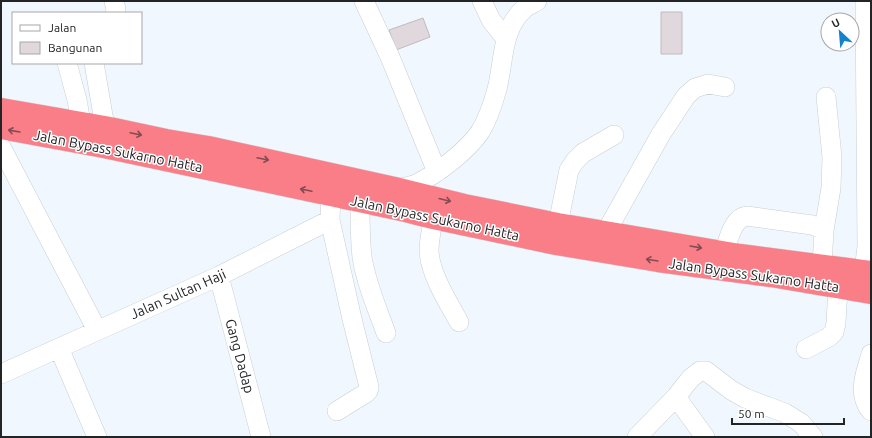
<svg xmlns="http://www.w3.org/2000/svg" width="872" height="438" viewBox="0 0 872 438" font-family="Ubuntu,sans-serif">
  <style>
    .building { fill: #e1d8dd; stroke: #c2babe }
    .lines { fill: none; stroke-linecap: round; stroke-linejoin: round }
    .minor-casing { stroke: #c7ced4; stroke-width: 20 }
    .highway-casing { stroke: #d3d3d4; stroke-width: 23 }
    .minor { stroke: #fff; stroke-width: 19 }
    .highway { stroke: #fa7e88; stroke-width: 22 }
    .oneway { stroke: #834c52 }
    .labels { text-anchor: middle; stroke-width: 3; stroke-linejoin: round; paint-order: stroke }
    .street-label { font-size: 14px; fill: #222426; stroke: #fff }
  </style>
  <rect width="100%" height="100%" fill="#f1f7fe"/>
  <!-- building -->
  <path class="building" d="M661,12H682V54H661Z
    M423,18L430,37L396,50L389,30Z"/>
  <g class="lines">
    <!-- minor casing -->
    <g class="minor-casing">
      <path id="minor" d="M114,1L116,9L115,13
        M364,1L390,57L437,172
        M482,1L491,20L506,39
        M67,63L77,100L81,123
        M94,63L105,127L104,142
        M1,147L97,330
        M399,189C405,187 411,186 416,184C437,174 467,151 480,132C488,119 493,104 497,89C504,63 501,29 524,9C527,6 532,4 537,1
        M360,202C360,220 360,239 362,257C366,283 377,308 386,333
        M433,218C432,228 429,240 429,251C430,274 448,302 459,322
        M330,220L352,319L369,387L368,391L366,393L337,411
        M558,224L569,170L575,161L583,153L614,135
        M824,230L831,188L832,157L826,97
        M606,232L661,134L686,96L695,88L708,84L725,87
        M724,252C729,240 732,218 747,216L812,225L824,230L822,266
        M864,272L867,246L865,1
        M219,276L261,437
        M59,348L97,437
        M806,349L829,337L834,332L836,323L838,287
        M871,354C867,369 859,387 866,403C867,406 869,409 871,411
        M1,374L219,276L330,220L331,195
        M676,397L705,437
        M637,437L676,397L683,388L691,378L700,371H706L731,390L745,398L785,413L801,423L813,437"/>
    </g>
    <!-- highway casing -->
    <g class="highway-casing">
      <path id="highway" d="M1,109L105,127L166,140L208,147L399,189L464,205L558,224L740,255L871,272
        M1,128L104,147L406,211L433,218L556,244L658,261L771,276L871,293"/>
    </g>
    <!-- minor -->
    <use href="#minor" class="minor"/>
    <!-- highway -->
    <use href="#highway" class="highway"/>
  </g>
  <!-- one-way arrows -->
  <defs><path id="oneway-shaft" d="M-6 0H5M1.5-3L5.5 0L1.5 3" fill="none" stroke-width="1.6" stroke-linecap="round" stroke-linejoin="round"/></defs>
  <g class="oneway">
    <use href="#oneway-shaft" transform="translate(14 131) rotate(-170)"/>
    <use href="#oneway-shaft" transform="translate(136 134) rotate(12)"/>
    <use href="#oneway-shaft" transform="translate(263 159) rotate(12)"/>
    <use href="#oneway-shaft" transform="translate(306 190) rotate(-168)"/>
    <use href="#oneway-shaft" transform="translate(445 200) rotate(14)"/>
    <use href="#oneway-shaft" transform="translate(696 247) rotate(10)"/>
    <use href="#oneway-shaft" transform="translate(652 260) rotate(-171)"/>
  </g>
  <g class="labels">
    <!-- street labels -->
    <g class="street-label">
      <text transform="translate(118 151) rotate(11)" y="5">Jalan Bypass Sukarno Hatta</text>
      <text transform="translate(435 218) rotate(12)" y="5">Jalan Bypass Sukarno Hatta</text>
      <text transform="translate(754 275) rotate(8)" y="5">Jalan Bypass Sukarno Hatta</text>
      <text transform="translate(178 294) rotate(-24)" y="5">Jalan Sultan Haji</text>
      <text transform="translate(240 356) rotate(75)" y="5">Gang Dadap</text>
    </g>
  </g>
  <!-- border -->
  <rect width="872" height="438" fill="none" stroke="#222426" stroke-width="4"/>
  <!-- legend -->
  <rect x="12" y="12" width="130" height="52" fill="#ffffff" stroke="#a7a7a8"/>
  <rect x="20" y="25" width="20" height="6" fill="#ffffff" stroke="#a7a7a8"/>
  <text x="48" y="32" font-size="12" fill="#222426">Jalan</text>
  <rect x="20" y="42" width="20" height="12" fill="#e1d8dd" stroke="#a7a7a8"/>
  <text x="48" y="52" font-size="12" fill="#222426">Bangunan</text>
  <!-- north arrow -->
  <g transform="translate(840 32) rotate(334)"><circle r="19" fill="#ffffff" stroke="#a7a7a8"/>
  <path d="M0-3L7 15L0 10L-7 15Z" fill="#1382cc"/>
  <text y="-6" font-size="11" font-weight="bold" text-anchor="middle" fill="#222426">U</text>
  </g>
  <!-- scale -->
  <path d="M732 418v6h112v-6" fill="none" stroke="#222426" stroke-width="2"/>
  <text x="738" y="418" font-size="12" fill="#222426" stroke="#ffffff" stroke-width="3" paint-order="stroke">50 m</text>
</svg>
